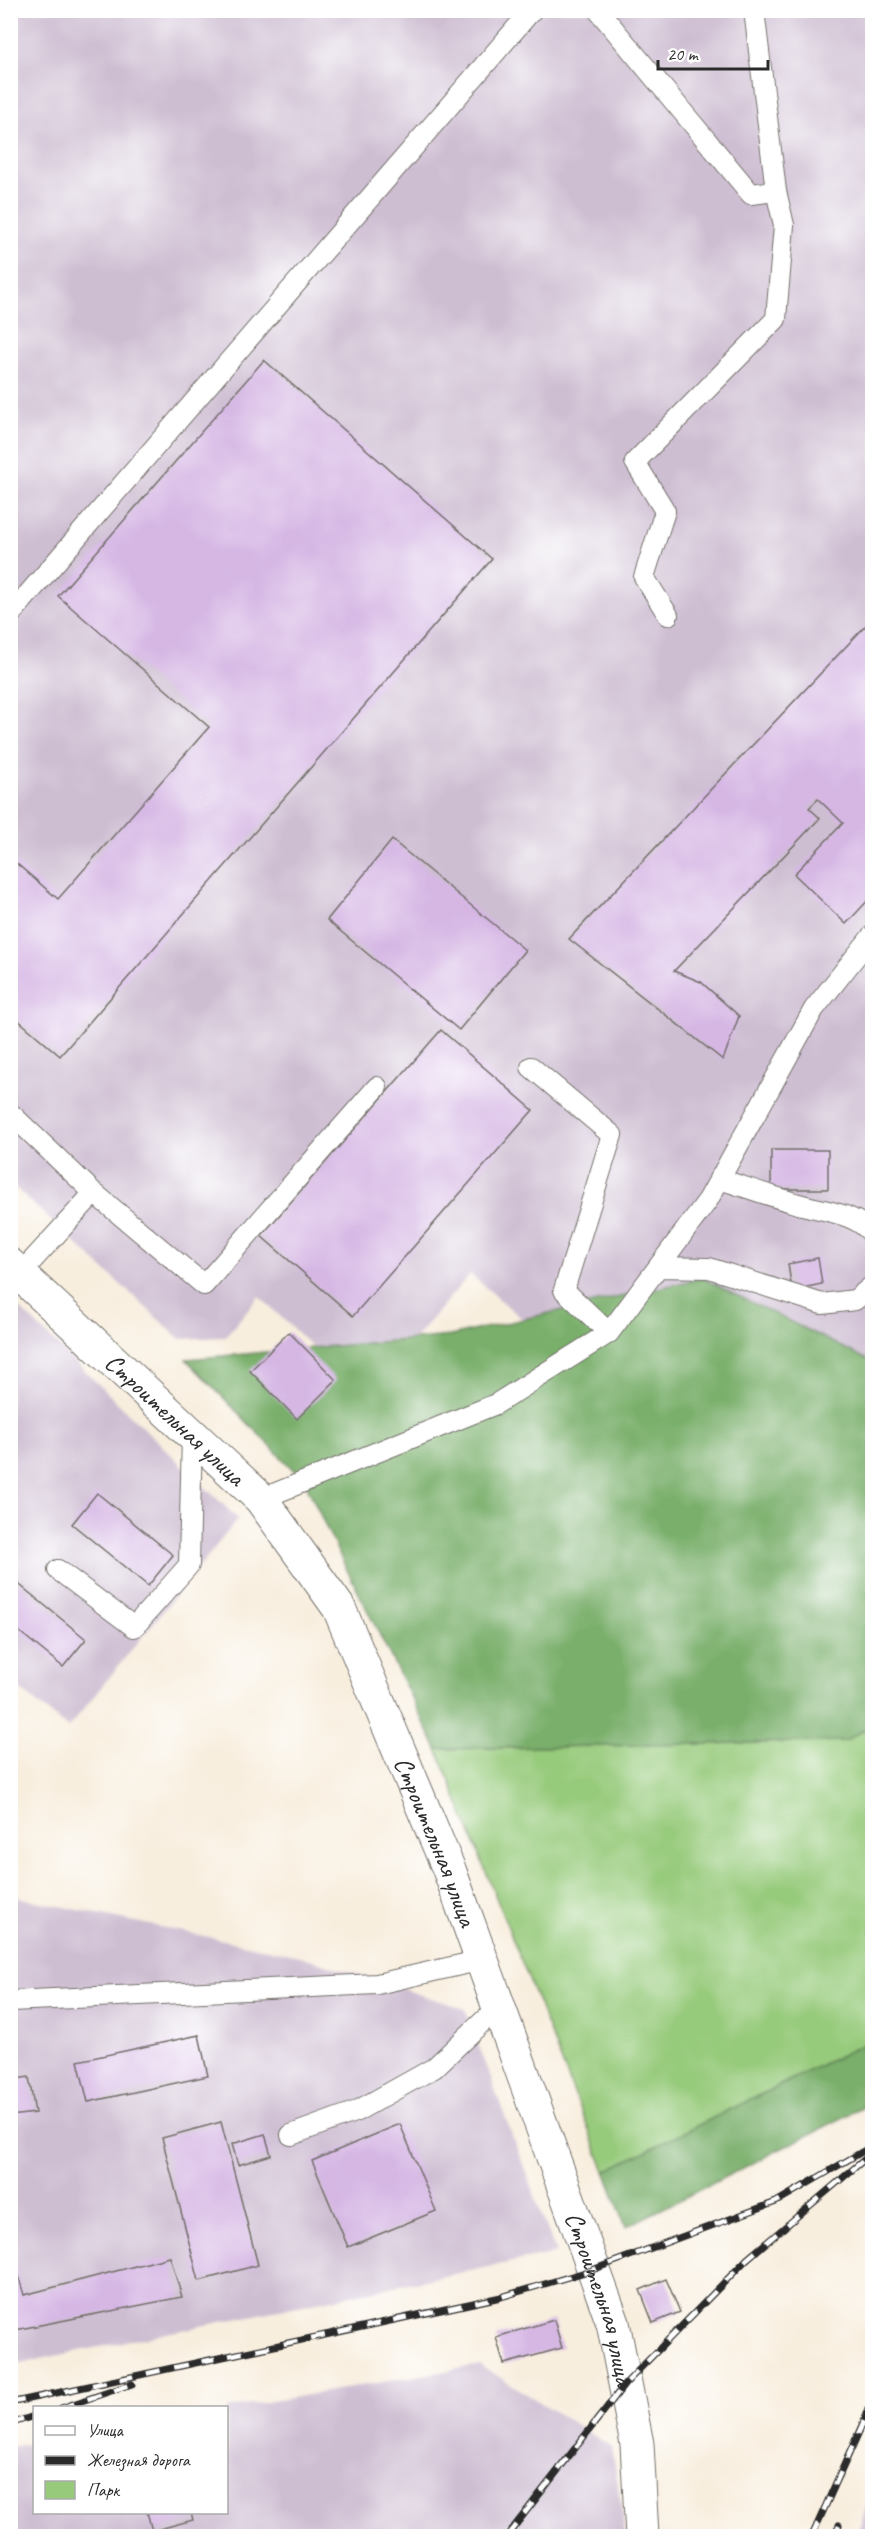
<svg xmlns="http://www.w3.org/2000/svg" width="883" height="2547" viewBox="0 0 883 2547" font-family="Caveat,sans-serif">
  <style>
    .industrial { fill: #cebed2 }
    .green { fill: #97cb7b; stroke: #617b53; stroke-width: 1.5 }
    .forest { fill: #79af6b; stroke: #526d4b; stroke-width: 1.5 }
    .building { fill: #d6b7e4 }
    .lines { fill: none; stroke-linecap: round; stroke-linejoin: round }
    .service-casing { stroke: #736f6a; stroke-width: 22 }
    .tertiary-casing { stroke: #736f6a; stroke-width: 35 }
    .service { stroke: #fff; stroke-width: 20 }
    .tertiary { stroke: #fff; stroke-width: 33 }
    .rail-casing { stroke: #2b2b2b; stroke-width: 7 }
    .rail { stroke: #fff; stroke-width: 4.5; stroke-dasharray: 14; stroke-linecap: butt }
    .labels { text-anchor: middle; stroke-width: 4.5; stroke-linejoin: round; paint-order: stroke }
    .street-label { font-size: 26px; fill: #2b2b2b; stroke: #fff }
  </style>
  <rect width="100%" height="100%" fill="#fff"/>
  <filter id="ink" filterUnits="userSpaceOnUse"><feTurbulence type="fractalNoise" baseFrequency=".0167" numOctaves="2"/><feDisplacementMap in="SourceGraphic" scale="12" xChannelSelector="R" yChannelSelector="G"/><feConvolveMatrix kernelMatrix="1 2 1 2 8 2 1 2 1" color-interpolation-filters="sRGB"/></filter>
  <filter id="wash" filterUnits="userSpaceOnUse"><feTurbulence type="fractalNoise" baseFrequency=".008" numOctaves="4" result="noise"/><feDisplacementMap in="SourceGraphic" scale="24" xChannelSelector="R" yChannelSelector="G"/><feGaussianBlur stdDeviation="1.35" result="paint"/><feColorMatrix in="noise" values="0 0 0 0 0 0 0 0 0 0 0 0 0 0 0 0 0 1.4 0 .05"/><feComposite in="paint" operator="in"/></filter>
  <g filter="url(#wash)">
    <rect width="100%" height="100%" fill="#f8eede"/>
    <!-- industrial -->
    <path class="industrial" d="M10,11H872V1387L652,1430L470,1274L364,1397L259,1296L225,1337L180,1339L11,1184Z
      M10,1299L238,1519L68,1728L11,1682Z
      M11,1896L300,1956L465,2009L556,2253L11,2365Z
      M480,2365L612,2447L626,2536H11V2447L34,2443V2512H226L227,2409Z
      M872,2489V2536H857Z"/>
    <!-- green -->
    <path class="green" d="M872,1725V2040L605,2171L437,1749L844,1741Z"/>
    <!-- forest -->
    <path class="forest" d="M702,1278L872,1362V1725L845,1741L437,1749L333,1542L305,1482L186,1359L450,1336Z
      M872,2040V2103L626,2227L605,2171Z"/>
    <g id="blocks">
      <!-- building -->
      <path class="building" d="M264,360L492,559L60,1056L10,1013V858L58,899L209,727L58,596Z
        M872,619V896L846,924L794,874L843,823L818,799L809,808L820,818L674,971L701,982L739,1016L723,1060L569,939Z
        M392,840L525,950L459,1030L327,920Z
        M441,1030L533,1110L353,1316L261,1236Z
        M771,1150H828V1189H771Z
        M818,1258L822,1284L792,1290L788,1264Z
        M289,1332L336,1380L297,1419L250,1371Z
        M97,1493L173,1555L148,1586L72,1524Z
        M10,1577L86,1639L63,1667L10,1624Z
        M199,2035L208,2076L88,2102L78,2061Z
        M29,2077L35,2113L10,2116V2080Z
        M221,2122L258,2265L199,2281L162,2138Z
        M400,2124L436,2211L348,2247L312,2161Z
        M265,2134L271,2155L238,2165L232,2144Z
        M10,2245L24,2295L170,2257L182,2297L10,2331Z
        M666,2279L680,2312L653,2323L640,2290Z
        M554,2320L562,2348L504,2364L496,2337Z
        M147,2512H191L193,2520L152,2531Z"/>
    </g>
  </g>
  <g filter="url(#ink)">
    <use href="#blocks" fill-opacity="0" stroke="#736f6a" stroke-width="1.5"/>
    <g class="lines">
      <!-- service casing -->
      <g class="service-casing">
        <path id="service" d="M598,10L751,194L776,191
          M10,615L532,10
          M668,615L644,577L665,511L635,462L776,319L784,225L776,191L754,10
          M531,1067L612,1135L564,1290L609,1333
          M10,1113L94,1193
          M719,1179C745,1187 770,1196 795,1203C820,1211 856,1212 872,1234
          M658,1267L709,1268L822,1304L855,1300L872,1286
          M20,1274L94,1193L204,1285L377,1087
          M261,1499L496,1404L609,1333L708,1200L814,1009L872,936
          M58,1570L134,1627L189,1565L192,1434
          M10,2001L377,1984L482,1960
          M291,2135L357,2111L434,2068L499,2006"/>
      </g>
      <!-- tertiary casing -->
      <g class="tertiary-casing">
        <g id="tertiary">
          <path id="s1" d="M10,1265L261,1499L339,1608L450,1872L613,2323L637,2444L642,2536"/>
        </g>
      </g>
      <!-- service -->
      <use href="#service" class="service"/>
      <!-- tertiary -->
      <use href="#tertiary" class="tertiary"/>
      <!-- rail casing -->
      <g class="rail-casing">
        <path id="rail" d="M10,2403L501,2297L592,2270L776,2202L872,2146
          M61,2408L132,2384
          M10,2424L34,2416
          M507,2536L625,2384L747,2259L872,2153
          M812,2536L872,2403
          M834,2536L839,2525"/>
      </g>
      <!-- rail -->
      <use href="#rail" class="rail"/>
    </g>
  </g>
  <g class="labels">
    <!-- street labels -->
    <g class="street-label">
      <text dy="9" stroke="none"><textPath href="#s1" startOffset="226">Строительная улица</textPath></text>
      <text dy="9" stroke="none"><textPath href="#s1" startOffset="730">Строительная улица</textPath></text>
      <text dy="9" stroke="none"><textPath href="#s1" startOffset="1216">Строительная улица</textPath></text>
    </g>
  </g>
  <!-- margin -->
  <rect width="883" height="2547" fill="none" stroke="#fff" stroke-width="36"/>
  <!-- legend -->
  <rect x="33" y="2406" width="195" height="108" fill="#ffffff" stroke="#aaaaaa" stroke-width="1.5"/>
  <rect x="45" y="2426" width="30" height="9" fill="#ffffff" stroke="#aaaaaa" stroke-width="1.5"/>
  <text x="87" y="2436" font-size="18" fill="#2b2b2b">Улица</text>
  <rect x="45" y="2456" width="30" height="9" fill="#2b2b2b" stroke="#aaaaaa" stroke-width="1.5"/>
  <text x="87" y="2466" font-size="18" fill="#2b2b2b">Железная дорога</text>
  <rect x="45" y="2481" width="30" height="18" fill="#97cb7b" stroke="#aaaaaa" stroke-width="1.5"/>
  <text x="87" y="2496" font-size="18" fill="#2b2b2b">Парк</text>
  <!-- scale -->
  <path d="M658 60v9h110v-9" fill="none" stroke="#2b2b2b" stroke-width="3"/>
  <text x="667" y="60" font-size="18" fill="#2b2b2b" stroke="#ffffff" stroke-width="4.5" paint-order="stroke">20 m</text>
</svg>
